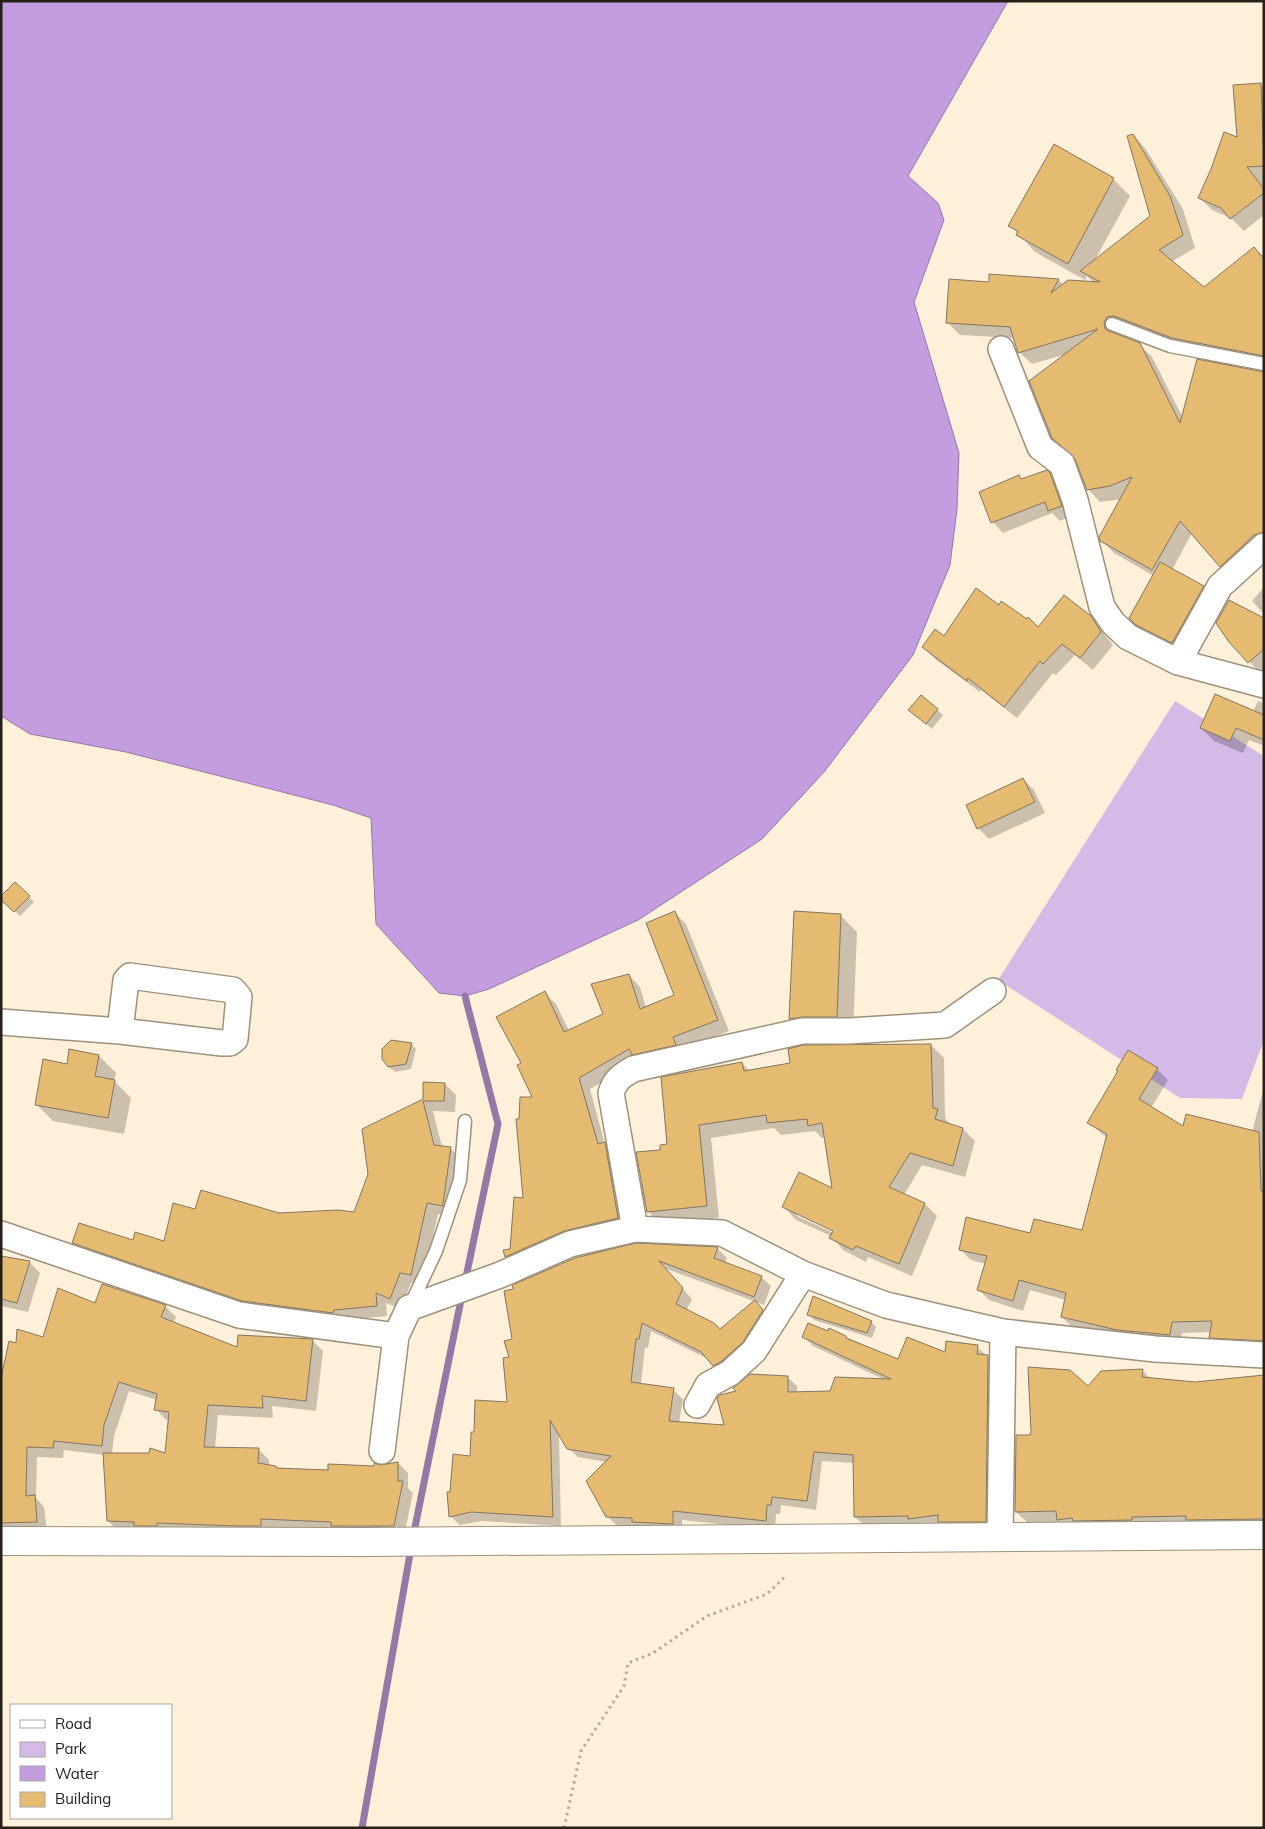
<svg xmlns="http://www.w3.org/2000/svg" width="1265" height="1829" viewBox="0 0 1265 1829" font-family="Mulish,sans-serif">
  <style>
    .green { fill: #d3bae7 }
    .water { fill: #c49de1; stroke: #9478a5 }
    .shadow { fill: #0003; fill-rule: evenodd }
    .lines { fill: none; stroke-linecap: round; stroke-linejoin: round }
    .stream { stroke: #9478a5; stroke-width: 7 }
    .building { fill: #e5bb71; stroke: #827561 }
    .service-casing { stroke: #9e917b; stroke-width: 15 }
    .minor-casing { stroke: #9e917b; stroke-width: 28 }
    .tertiary-casing { stroke: #9e917b; stroke-width: 30 }
    .path { stroke: #b6ab99; stroke-width: 3; stroke-dasharray: 2.5 4; stroke-linecap: butt }
    .service { stroke: #fff; stroke-width: 12 }
    .minor { stroke: #fff; stroke-width: 25 }
    .tertiary { stroke: #fff; stroke-width: 28 }
  </style>
  <rect width="100%" height="100%" fill="#fff0d9"/>
  <!-- green -->
  <path class="green" d="M1175,701L1264,756V1040L1242,1099L1180,1098L998,980Z"/>
  <!-- water -->
  <path class="water" d="M1,1H1008L908,176L938,203L944,220L914,302L959,453L957,509L950,565L913,655L824,772L762,839L638,920L489,989L465,996L439,993L376,924L371,818L333,805L126,752L30,734L1,716Z"/>
  <!-- shadow -->
  <path class="shadow" d="M1261,84L1264,87V215L1244,231L1231,218L1212,210L1200,198L1238,138Z
    M1133,135L1145,148L1183,209L1195,248L1171,262L1204,289L1254,249L1264,256V366L1120,330L1117,335L1139,344L1152,357L1183,418L1264,373V551L1233,578L1192,533L1172,570L1203,587L1214,597L1183,653L1148,636L1131,618L1154,576L1114,553L1101,540L1122,499L1100,502L1088,489L1067,354L1032,364L1019,352L1015,338L960,335L947,322L990,283V275L1059,280L1063,285L1094,283L1087,276L1085,280L1035,252L1010,225L1113,179L1130,196L1095,260L1152,216Z
    M1049,474L1060,485L1071,516L1060,521L1052,513L1003,533L993,522L980,493Z
    M1264,587V614L1252,601Z
    M999,606L1039,629L1090,617L1113,645L1093,670L1075,655L1056,675L1053,673L1017,718L981,690L980,692L936,660L923,647Z
    M1264,620V673L1262,675L1230,641Z
    M921,696L943,715L932,729L915,715Z
    M1258,701L1264,703V746L1249,740L1243,753L1214,741L1201,728L1253,712Z
    M1023,779L1034,790L1045,813L989,839L978,828Z
    M15,884L34,902L20,916L1,898Z
    M675,913L686,924L729,1031L684,1049L639,1061L590,1089L605,1144L616,1155L629,1229L517,1268L506,1257L511,1250L525,1200L520,1120L534,1099L522,1064L544,992L556,1004L569,1031L604,1014L629,975L640,987L646,1008L676,996Z
    M840,915L857,932L853,1033L807,1035L791,1019Z
    M411,1044L416,1049L411,1069L395,1072L389,1067Z
    M931,1045L944,1058L945,1118L950,1125L963,1129L975,1141L965,1177L922,1165L904,1195L925,1204L937,1216L912,1276L868,1257L866,1262L843,1250L831,1236L796,1220L784,1207L834,1190L826,1137L822,1138L815,1131L781,1135L774,1128L711,1138L719,1218L660,1224L648,1211L662,1151L742,1063L750,1071ZM797,1213L839,1233L838,1235L797,1216Z
    M1128,1052L1157,1069L1168,1080L1151,1108L1184,1128L1252,1132L1264,1087V1350L1221,1348L1211,1337V1332L1182,1333L1180,1346L1073,1328L1062,1317L1066,1300L1030,1290L1023,1311L989,1300L978,1289L986,1264L971,1260L960,1249L1031,1234L1083,1231L1107,1138L1088,1122L1119,1072Z
    M99,1056L116,1073L114,1081L131,1098L124,1134L53,1121L36,1104L68,1065Z
    M445,1084L456,1095L455,1112L433,1111L442,1147L450,1148L461,1159L453,1216L438,1214L422,1285L411,1283L401,1309L386,1303L387,1316L345,1320L254,1311L84,1254L74,1243H164L196,1211L279,1215L355,1214L424,1100Z
    M717,1248L727,1258L725,1263L761,1277L771,1286L764,1305L664,1268L692,1299L686,1311L720,1330L755,1302L772,1320L723,1374L710,1360L651,1331L648,1348L645,1347L641,1384L673,1390L683,1399L679,1423L726,1426L787,1377L797,1386V1393H831L885,1380L813,1346L804,1337H846L899,1361L977,1347L997,1365L995,1530L865,1526L855,1517L854,1463L822,1461L816,1510L781,1505L780,1514H776L775,1530L682,1520V1532L617,1526L607,1516L606,1462L578,1457L568,1448L559,1433L561,1526L481,1521L460,1525L450,1516L451,1493L471,1457L475,1434L509,1403L514,1339L505,1292Z
    M1,1260L29,1262L40,1273L28,1312L1,1306Z
    M103,1285L165,1306L176,1317L173,1323L238,1349L313,1341L323,1351L316,1411L272,1406L273,1418L218,1415L215,1448L259,1450L269,1460V1466L278,1469L329,1471L398,1463L408,1473V1488L413,1493L404,1536L118,1531L108,1521L105,1455L64,1450L63,1458L37,1457L36,1498L44,1507L47,1532L1,1533V1391L17,1344L43,1338L95,1304ZM129,1391L157,1400L156,1409L166,1420H170L167,1455L112,1454L114,1436Z
    M809,1314L871,1322L876,1327L872,1338L814,1320Z
    M1142,1370L1151,1379L1195,1383L1264,1376V1530H1069L1061,1522H1027L1016,1512L1031,1436L1088,1387Z"/>
  <g class="lines">
    <!-- stream -->
    <path class="stream" d="M465,996L498,1124L465,1282
      M413,1537L462,1295
      M362,1828L411,1548"/>
  </g>
  <!-- building -->
  <path class="building" d="M1261,83L1264,166L1247,167L1264,189V193L1230,219L1221,208L1198,198L1211,169L1224,132L1237,137L1233,85Z
    M1133,134L1170,196L1183,235L1159,250L1204,287L1254,247L1264,259V356L1172,338L1114,316L1107,317L1104,322L1105,329L1109,331L1140,343L1180,423L1197,359L1264,372V532L1254,535L1220,567L1180,521L1152,570L1100,541L1099,537L1132,477L1110,486L1087,490L1075,459L1052,438L1029,381L1098,329L1018,353L1010,327L946,323L949,279L989,282V274L1059,279L1051,293L1068,280L1100,282L1080,271L1150,216L1127,136Z
    M1054,144L1114,178L1068,264L1016,235L1018,231L1008,226Z
    M1047,470L1050,473L1062,506L1048,511L1045,502L991,523L979,492L1019,475L1021,479Z
    M1160,562L1204,586L1172,643L1136,625L1129,618Z
    M976,588L999,605L1001,601L1027,619L1028,617L1038,627L1064,595L1091,616L1101,632L1080,658L1062,644L1043,664L1040,661L1004,707L968,678L967,681L922,647L935,629L944,636Z
    M1229,600L1264,618V649L1248,663L1229,642L1216,623Z
    M1215,694L1264,715V740L1236,728L1230,741L1200,728Z
    M921,695L938,709L926,724L908,710Z
    M1023,778L1035,802L977,829L966,805Z
    M15,882L30,896L14,912L1,900V896Z
    M675,911L718,1020L673,1037L676,1045L632,1055L629,1049L579,1078L598,1144L605,1142L618,1218L564,1231L505,1257L503,1250L510,1249L514,1197L523,1198L516,1119H519L520,1097H532L517,1065L521,1063L496,1017L545,991L564,1032L603,1014L591,984L629,974L640,1009L674,995L646,923Z
    M794,911L841,914L837,1017H802L789,1019Z
    M391,1040L412,1043L406,1064L388,1067L382,1059V1049Z
    M931,1044L933,1108L938,1109L935,1119L963,1128L953,1166L910,1153L889,1187L925,1203L899,1264L856,1246L853,1250L829,1238L833,1231L782,1207L799,1172L832,1188L822,1123L808,1126L807,1119L767,1123L766,1115L699,1125L707,1206L647,1212L636,1152L660,1150V1145L667,1144L661,1077L742,1062L744,1071L790,1063L788,1049L804,1045Z
    M69,1049L99,1055L95,1076L115,1080L108,1118L35,1105L43,1059L67,1064Z
    M1128,1050L1158,1068L1139,1099L1183,1126L1186,1114L1259,1132L1261,1191H1264V1341L1209,1338L1212,1321L1172,1322L1170,1335L1117,1330L1061,1317L1066,1293L1019,1280L1013,1301L977,1290L987,1256L959,1250L966,1217L1030,1233L1034,1219L1082,1230L1107,1134L1087,1123L1118,1071L1116,1070Z
    M423,1082L445,1083L444,1101H423L434,1145L451,1147L443,1204V1206L427,1203L411,1275L400,1273L390,1299L376,1293L377,1306L334,1310L333,1313L242,1301L72,1243L79,1223L133,1240L135,1232L164,1241L173,1203L195,1209L201,1190L279,1213L338,1210L354,1212L368,1174L362,1129L423,1099Z
    M636,1243L718,1247L714,1258L762,1276L754,1297L659,1261L683,1288L676,1304L714,1323L720,1329L755,1300L763,1310L743,1342L722,1361L713,1366L701,1352L642,1323L639,1339H636L631,1382L674,1388L669,1421L724,1425L717,1398L720,1395L736,1391L733,1388L750,1374L788,1376V1392L830,1391L835,1377L891,1379L802,1337L808,1323L828,1331L829,1328L846,1336V1338L898,1359L907,1337L945,1352L946,1341L978,1345L977,1354L988,1355L986,1522H938V1515L908,1519V1516L854,1517L853,1455L814,1452L807,1501L772,1497L771,1505H767L766,1521L673,1511V1524L632,1522V1518L606,1517L586,1481L611,1456L567,1449L550,1420L553,1517L471,1512L449,1517L447,1492H450L453,1454L470,1456L471,1432H474L475,1400L507,1402L503,1358L509,1357L504,1341L512,1339L504,1291L513,1289L512,1285L575,1258Z
    M1,1256L30,1261L17,1303L1,1299Z
    M102,1284L166,1305L161,1317L237,1347L238,1335L313,1339L306,1401L262,1396L263,1408L208,1405L204,1447L259,1448L258,1463L276,1466V1468L328,1470V1464L374,1466V1463L381,1465L398,1462V1481H403L394,1526H331V1522L261,1519V1526H237L157,1523V1526H134V1522L107,1521L103,1453H149L150,1448L165,1453L169,1412L154,1410L157,1394L119,1382L104,1425L102,1446L54,1441L53,1448L27,1447L26,1496L35,1495L37,1522L1,1523V1378L9,1341L16,1343L17,1329L43,1337L58,1288L95,1303Z
    M813,1296L872,1321L867,1333L807,1315Z
    M1028,1367L1070,1370L1088,1386L1101,1371L1143,1369L1142,1377L1195,1382L1264,1375V1519L1186,1520V1516L1132,1517V1520L1073,1521L1072,1518L1057,1520L1056,1511L1015,1512L1016,1435H1030L1031,1432Z"/>
  <g class="lines">
    <!-- service casing -->
    <g class="service-casing">
      <path id="service" d="M1112,324L1170,346L1264,364
        M410,1306L436,1251L460,1180L465,1121"/>
    </g>
    <!-- minor casing -->
    <g class="minor-casing">
      <path id="minor" d="M1001,349L1040,447L1062,464L1075,500L1102,607L1113,623L1128,637L1178,662
        M1264,546L1220,586L1178,662L1264,685
        M130,976L233,990L239,997L235,1039L230,1043H222L120,1031L126,980Z
        M1,1022L120,1031
        M635,1229L611,1093C615,1080 621,1076 633,1069L802,1031H849L945,1025L993,991
        M1,1234L239,1315L396,1336L382,1451
        M396,1336L409,1308L500,1275L570,1244L635,1229L722,1233L803,1274L886,1305L1003,1332L1155,1349L1264,1355
        M697,1405L708,1385L730,1373L754,1351L803,1274
        M1000,1536L1003,1332"/>
    </g>
    <!-- tertiary casing -->
    <g class="tertiary-casing">
      <path id="tertiary" d="M1,1541L364,1542L1264,1535"/>
    </g>
    <!-- path -->
    <path class="path" d="M564,1828L581,1751L624,1686L628,1663L653,1653L707,1616L767,1594L787,1575"/>
    <!-- service -->
    <use href="#service" class="service"/>
    <!-- minor -->
    <use href="#minor" class="minor"/>
    <!-- tertiary -->
    <use href="#tertiary" class="tertiary"/>
  </g>
  <!-- border -->
  <rect width="1265" height="1829" fill="none" stroke="#252018" stroke-width="5"/>
  <!-- legend -->
  <rect x="10" y="1704" width="162" height="115" fill="#ffffff" stroke="#a8a6a3"/>
  <rect x="20" y="1720" width="25" height="8" fill="#ffffff" stroke="#a8a6a3"/>
  <text x="55" y="1729" font-size="15" fill="#252018">Road</text>
  <rect x="20" y="1742" width="25" height="15" fill="#d3bae7" stroke="#a8a6a3"/>
  <text x="55" y="1754" font-size="15" fill="#252018">Park</text>
  <rect x="20" y="1766" width="25" height="15" fill="#c49de1" stroke="#a8a6a3"/>
  <text x="55" y="1779" font-size="15" fill="#252018">Water</text>
  <rect x="20" y="1792" width="25" height="15" fill="#e5bb71" stroke="#a8a6a3"/>
  <text x="55" y="1804" font-size="15" fill="#252018">Building</text>
</svg>
